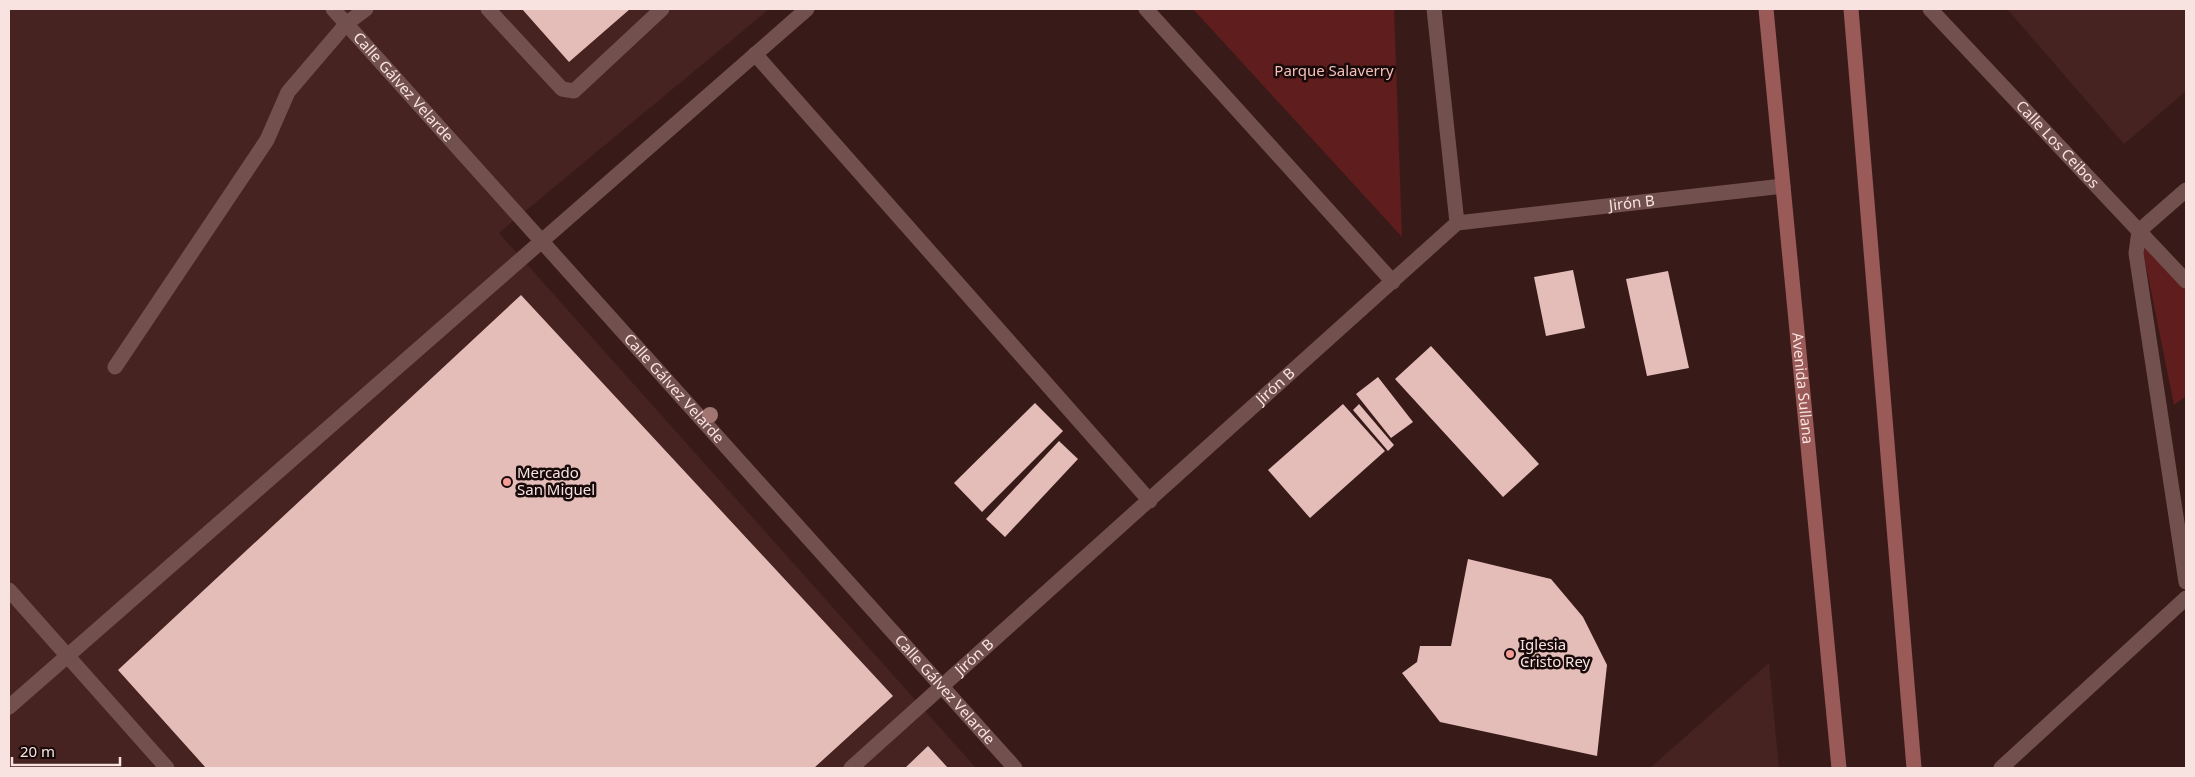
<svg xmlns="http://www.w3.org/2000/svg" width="2195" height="777" viewBox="0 0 2195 777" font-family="'Noto Sans',sans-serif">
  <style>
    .built { fill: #462220 }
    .green { fill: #5f1d1d }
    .building { fill: #e4bcb8 }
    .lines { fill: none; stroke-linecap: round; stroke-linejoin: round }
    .lane { stroke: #72504d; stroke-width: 15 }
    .street { stroke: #72504d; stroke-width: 15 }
    .secondary { stroke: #9a5a57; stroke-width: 15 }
    .tree { fill: #a07572 }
    .poi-dot { fill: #f59c95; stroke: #170a09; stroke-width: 2 }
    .labels { text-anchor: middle; stroke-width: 5; stroke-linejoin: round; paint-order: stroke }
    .park-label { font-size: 15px; fill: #f5bfba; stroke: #170a09 }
    .street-label { font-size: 15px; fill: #f8e3e1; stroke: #170a09 }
    .poi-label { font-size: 15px; fill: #f8e3e1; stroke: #170a09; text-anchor: start }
  </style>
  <rect width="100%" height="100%" fill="#381b19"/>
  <!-- built -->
  <path class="built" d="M9,9H769L499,233L976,768H9Z
    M2007,9H2186V91L2124,144Z
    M1769,663L1779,768H1650Z"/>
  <!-- green -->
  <path class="green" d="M1193,9H1394L1402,237Z
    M2139,231L2186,281V396L2174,405Z"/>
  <!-- building -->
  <path class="building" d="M522,9H630L569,62Z
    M1573,270L1585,328L1546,336L1534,277Z
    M1668,271L1689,368L1647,376L1626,279Z
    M521,295L893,696L814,768H206L118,670Z
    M1431,346L1539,464L1503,497L1395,379Z
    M1378,377L1413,422L1391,438L1356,394Z
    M1035,403L1063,431L982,512L954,483Z
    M1343,404L1385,451L1310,518L1268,470Z
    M1359,404L1394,445L1388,451L1353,410Z
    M1059,441L1078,459L1005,537L986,519Z
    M1468,559L1551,579L1583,617L1607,665L1597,756L1440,722L1402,673L1417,662L1420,646H1451Z
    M928,746L948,768H905Z"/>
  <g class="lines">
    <!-- lane -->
    <path class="lane" d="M488,9L562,89L574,91L662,9
      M115,367L267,140L288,92L347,23L366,9"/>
    <!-- street -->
    <g class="street">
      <path id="s1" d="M333,9L1015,768"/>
      <path d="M1146,9L1393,282"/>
      <path d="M1434,9L1457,223"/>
      <path id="s2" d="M1930,9L2186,281"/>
      <path d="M755,54L1150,501"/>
      <path d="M2186,190L2139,231L2136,253L2186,582"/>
      <path d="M9,590L167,768"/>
      <path d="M9,707L807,9"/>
      <path id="s3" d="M851,768L1457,223L1783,186"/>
      <path d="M2001,768L2186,598"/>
    </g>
    <!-- secondary -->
    <g class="secondary">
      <path id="s4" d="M1766,9L1839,768"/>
      <path d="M1851,9L1914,768"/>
    </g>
  </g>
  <!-- trees -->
  <circle class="tree" cx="710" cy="415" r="8"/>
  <!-- markers -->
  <g class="poi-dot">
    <circle cx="507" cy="482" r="5"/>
    <circle cx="1510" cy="654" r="5"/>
  </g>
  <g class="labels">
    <!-- park labels -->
    <g class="park-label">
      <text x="1334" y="76">Parque Salaverry</text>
    </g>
    <!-- street labels -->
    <g class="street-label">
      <text dy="5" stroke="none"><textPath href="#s1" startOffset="105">Calle Gálvez Velarde</textPath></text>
      <text dy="5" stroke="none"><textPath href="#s2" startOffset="186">Calle Los Ceibos</textPath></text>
      <text dy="5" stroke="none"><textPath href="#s3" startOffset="991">Jirón B</textPath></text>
      <text dy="5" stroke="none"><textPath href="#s3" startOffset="571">Jirón B</textPath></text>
      <text dy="5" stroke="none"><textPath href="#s1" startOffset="510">Calle Gálvez Velarde</textPath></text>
      <text dy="5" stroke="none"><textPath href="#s4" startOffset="381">Avenida Sullana</textPath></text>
      <text dy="5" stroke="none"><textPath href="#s3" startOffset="166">Jirón B</textPath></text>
      <text dy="5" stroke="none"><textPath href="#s1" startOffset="915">Calle Gálvez Velarde</textPath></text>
    </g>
    <!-- poi labels -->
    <g class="poi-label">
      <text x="517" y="478">Mercado<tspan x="517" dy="17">San Miguel</tspan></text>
      <text x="1520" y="650">Iglesia<tspan x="1520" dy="17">Cristo Rey</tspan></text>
    </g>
  </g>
  <!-- border -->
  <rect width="2195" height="777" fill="none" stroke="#f8e3e1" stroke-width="20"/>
  <!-- scale -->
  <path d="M12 757v8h108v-8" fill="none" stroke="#f8e3e1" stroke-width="2.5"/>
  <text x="20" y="757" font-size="15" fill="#f8e3e1" stroke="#170a09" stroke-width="4" paint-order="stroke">20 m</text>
</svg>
